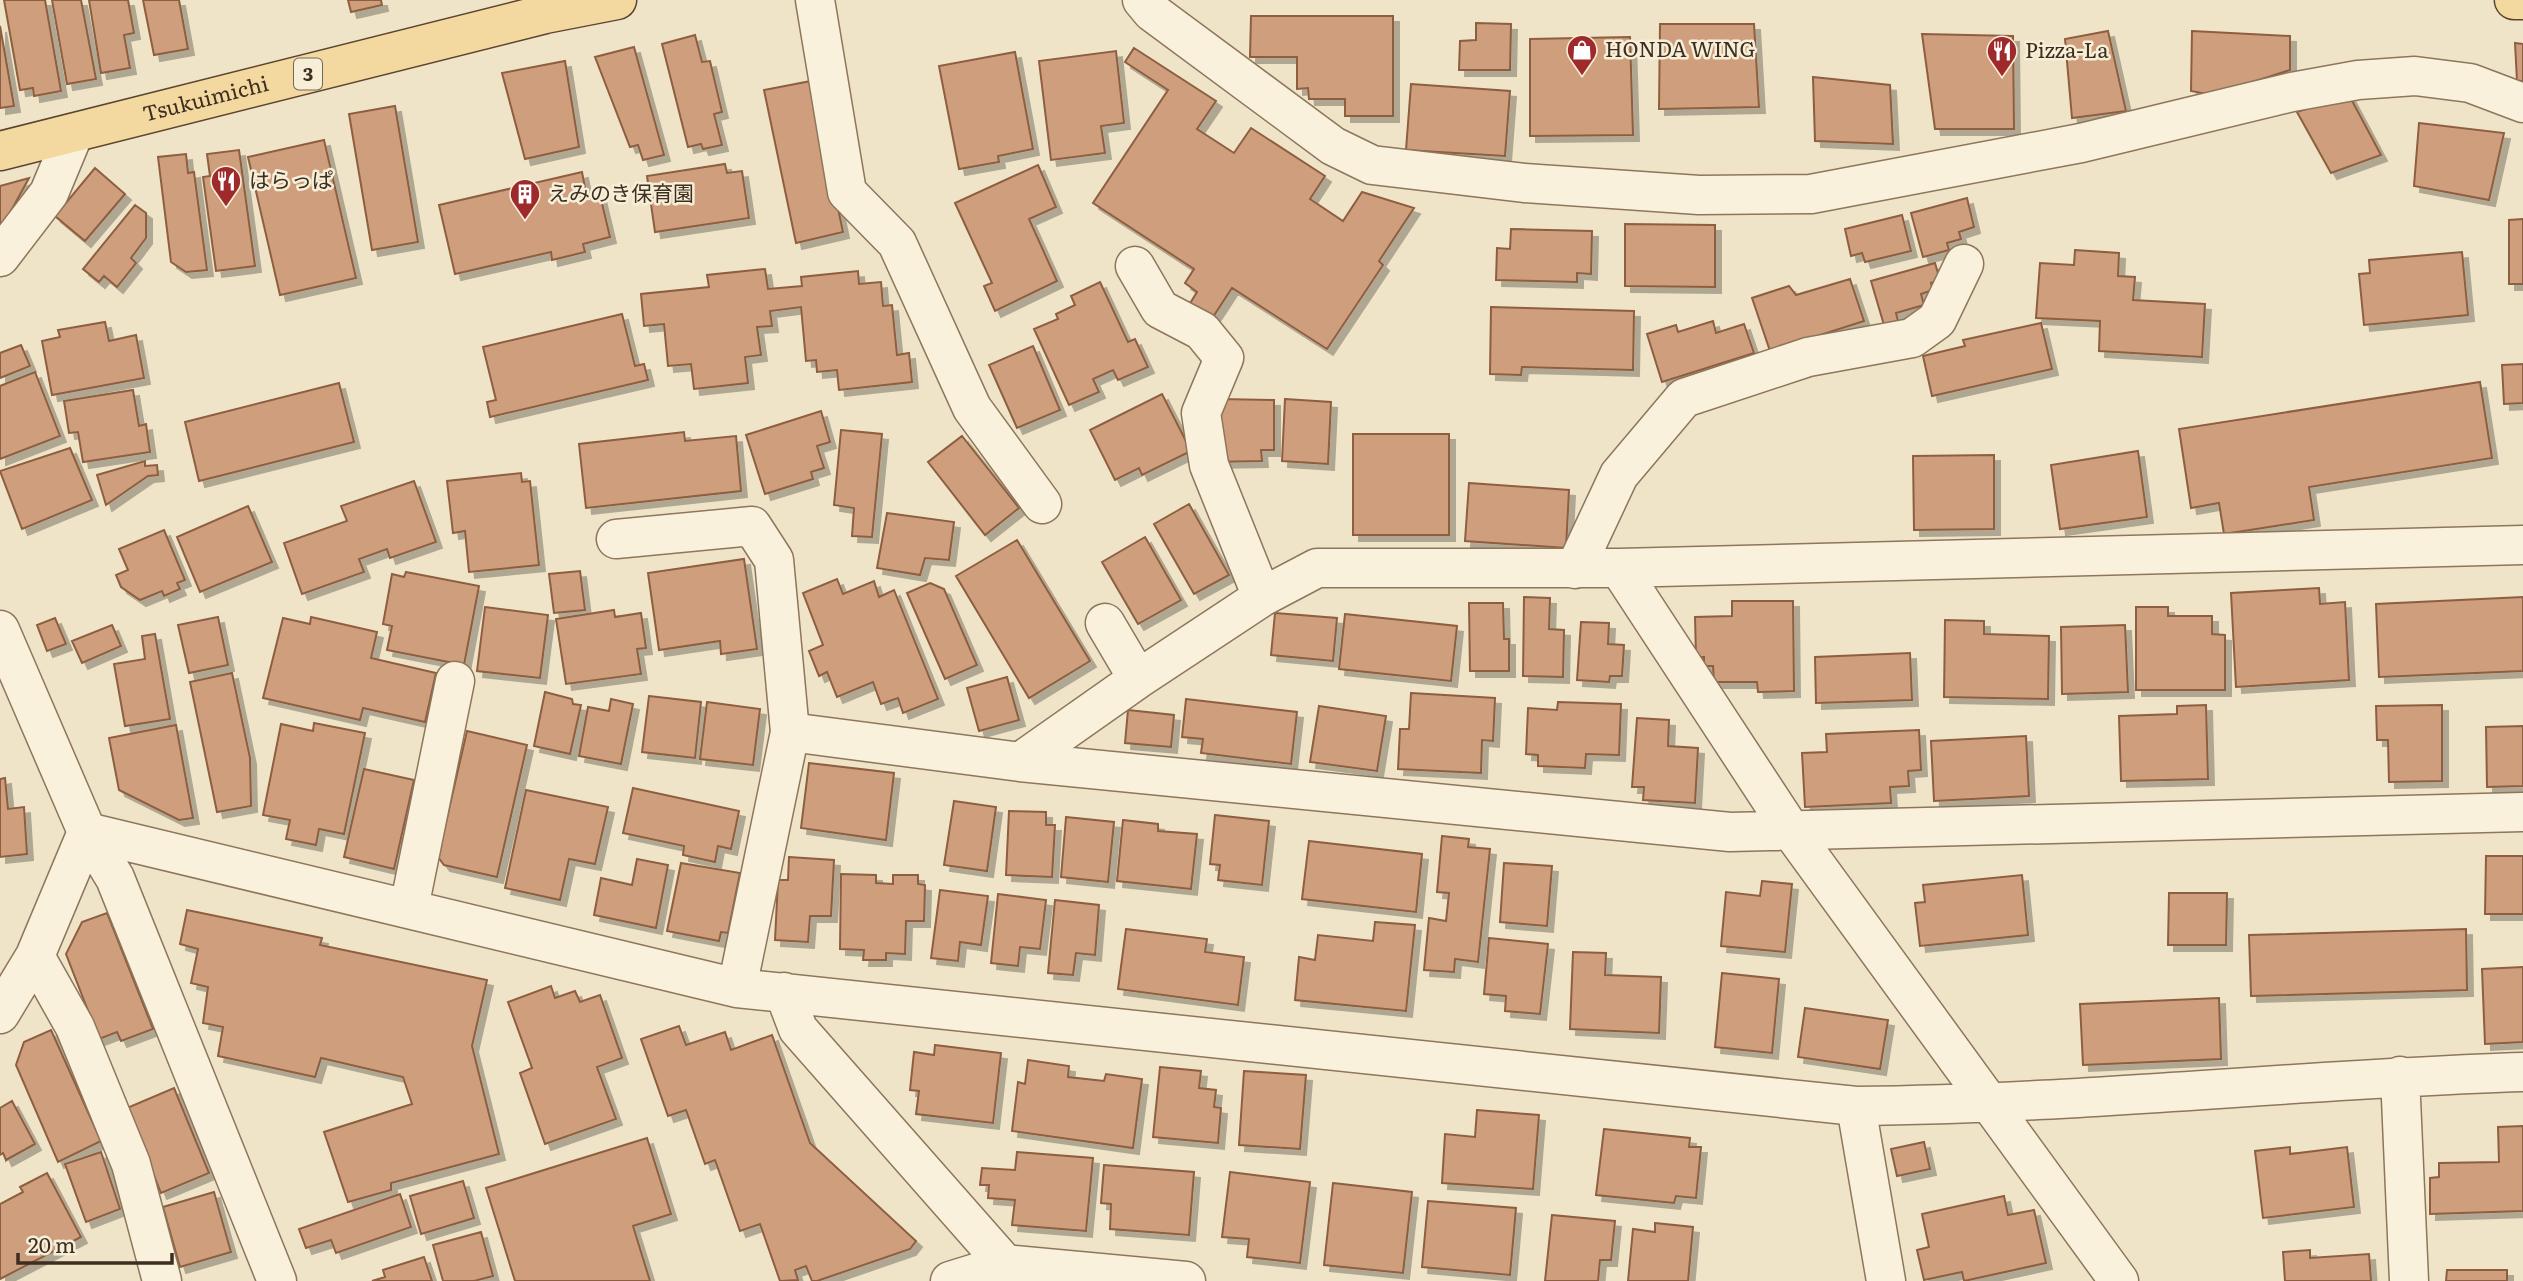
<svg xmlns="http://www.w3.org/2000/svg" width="2523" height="1281" viewBox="0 0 2523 1281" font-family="Literata,'Noto Sans JP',serif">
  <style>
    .building { fill: #cf9f7d; stroke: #8d5f41; stroke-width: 2; filter: url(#shadow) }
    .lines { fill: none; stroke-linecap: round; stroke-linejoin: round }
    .minor-casing { stroke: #8d765c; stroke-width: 41 }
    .major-casing { stroke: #5b4430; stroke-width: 41 }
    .minor { stroke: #faf1dc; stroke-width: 38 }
    .major { stroke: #f3d9a0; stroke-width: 38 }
    .labels { text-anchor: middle; stroke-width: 5; stroke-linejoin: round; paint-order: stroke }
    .shield { fill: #f7eed8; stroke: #756857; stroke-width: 2 }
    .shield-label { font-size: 19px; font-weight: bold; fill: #3d2e20 }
    .poi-label { font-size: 21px; fill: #3d2e20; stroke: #f7eed8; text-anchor: start }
    .street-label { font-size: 21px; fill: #3d2e20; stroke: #f7eed8 }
  </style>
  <defs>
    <filter id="shadow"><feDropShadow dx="6" dy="6" stdDeviation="0" flood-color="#0004"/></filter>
  </defs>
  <rect width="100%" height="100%" fill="#f0e4c8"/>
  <!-- building -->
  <path class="building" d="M4,0H45L61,91L34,96L33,88L20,90Z
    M52,0H81L96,79L67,84Z
    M89,0H128L134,33L124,35L130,68L101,73Z
    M143,0H179L188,49L154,55Z
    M348,0H381L382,5L351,12Z
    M1251,16H1393V116H1345V99H1309L1308,88L1297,89V57H1250Z
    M1476,23L1511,24L1510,70H1459L1460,41L1476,40Z
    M1660,24H1754L1759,107L1659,109Z
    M0,26L14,106L0,108Z
    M2108,31L2126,111L2072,118L2065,39Z
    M2192,31L2290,36V70L2212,95L2191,91Z
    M1922,34L2013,36L2014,129H1935Z
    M695,35L702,62L710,61L722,112L714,114L722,145L703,149L701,144L688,147L662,44Z
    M1630,37L1633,135L1530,136V39Z
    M2515,43L2523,44V81H2517Z
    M634,47L664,155L643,160L638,145L630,147L595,57Z
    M1134,48L1216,101L1197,129L1234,153L1251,128L1325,176L1310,199L1343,221L1362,192L1414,208L1379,261L1383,265L1327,349L1232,288L1211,320L1189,305L1197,292L1185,283L1194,269L1093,203L1168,90L1125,62Z
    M1116,51L1124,123L1101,126L1105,153L1051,160L1039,61Z
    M1015,52L1033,149L998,156L999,162L959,169L939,66Z
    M565,61L579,147L525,159L502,73Z
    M1813,77L1890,85L1893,144L1815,141Z
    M811,81L843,232L796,243L764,90Z
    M1411,84L1510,91L1505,156L1406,150Z
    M2349,95L2381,155L2331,173L2297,112Z
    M395,106L418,242L372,250L349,114Z
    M2419,123L2504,133L2489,200L2414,186Z
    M324,140L356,278L280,295L248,157Z
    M239,150L255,266L216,271L203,177L210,176L207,154Z
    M186,154L188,173L194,172L207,270L186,272L171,262L158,157Z
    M725,164L727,173L742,171L749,218L655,232L647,176Z
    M1038,165L1056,207L1029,219L1057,281L995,311L984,286L992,283L955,203Z
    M95,168L125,194L85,241L55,216Z
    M582,172L587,198L600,195L610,237L583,244L585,252L552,260L551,252L455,274L439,205Z
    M29,178L0,231V186Z
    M1967,198L1974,227L1959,232L1961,239L1947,243L1949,250L1923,257L1911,213Z
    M135,205L146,213V238L131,258L136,263L117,287L104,276L99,282L83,269Z
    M1902,215L1911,251L1865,262L1862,253L1851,256L1845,229Z
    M2523,219V284H2509V220Z
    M1625,224L1715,225V287L1625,286Z
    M1511,229L1592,231L1591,274L1577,273V282L1496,280L1497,248L1510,249Z
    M2075,250L2119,253L2118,276L2135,277L2133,300L2205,304L2202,357L2099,351L2100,321L2036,318L2040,263L2074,265Z
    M2462,252L2468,315L2364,325L2359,274L2370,273L2369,260Z
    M1935,263L1940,280L1931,283L1933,290L1921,294L1924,305L1896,313L1898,321L1884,325L1871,281Z
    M765,269L768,289L802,286L801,277L858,271L859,284L881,282L883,306L892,305L897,355L909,353L912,382L839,390L837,370L817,372L816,360L806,361L801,307L770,311L772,326L757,327L761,355L745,357L748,383L694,389L691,364L668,366L664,324L644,326L641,294L709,287L707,275Z
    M1850,279L1864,321L1770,351L1752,298L1789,286L1796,295Z
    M1100,282L1128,342L1135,339L1148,367L1118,380L1113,370L1093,379L1099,392L1069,405L1034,329L1058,319L1056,314L1075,305L1071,296Z
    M1491,307L1634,311L1633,370L1522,367L1521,375L1490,374Z
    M622,314L635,366L644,364L648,380L490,417L487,402L496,400L483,347Z
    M1713,321L1716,333L1744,324L1754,353L1662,382L1647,334L1676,325L1678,332Z
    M105,322L109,341L136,335L144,378L52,395L42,341L60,337L58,330Z
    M2041,323L2052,369L1932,396L1923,356L1965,346L1963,340Z
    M21,345L30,366L0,378V353Z
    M1033,346L1060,410L1017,428L989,365Z
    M2523,364V403L2504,404L2502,365Z
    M35,372L60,436L0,459V386Z
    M2480,382L2492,458L2309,487L2314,520L2224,534L2219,503L2191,508L2179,429Z
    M339,383L354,442L199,481L185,422Z
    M133,390L139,426L146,424L150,452L83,462L78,432L69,433L64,401Z
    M1162,394L1191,451L1142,475L1139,468L1115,480L1090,430Z
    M1219,399L1274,400V450H1261L1262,461L1209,462Z
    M1285,399L1331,402L1328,464L1282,461Z
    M821,411L830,442L817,446L824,468L811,472L813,479L765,494L746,435Z
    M841,430L882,434L872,537L852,536L854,508L834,505Z
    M684,432L685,441L736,436L741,491L586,508L579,444Z
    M1353,434H1449V535H1353Z
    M962,436L1019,508L985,535L928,462Z
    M70,448L92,500L22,529L0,471Z
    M2138,451L2147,517L2060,529L2051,465Z
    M1994,455V529L1914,530L1913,456Z
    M145,461V466L157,465L158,475L148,476L106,505L97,475Z
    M521,473L522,482L530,481L539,565L469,572L465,531L453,533L447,481Z
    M414,481L436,542L390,558L387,549L359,559L364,572L302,594L284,543L347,521L341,506Z
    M1469,483L1569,490L1566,548L1465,541Z
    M1189,504L1229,575L1194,594L1154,524Z
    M248,506L272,562L200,592L177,537Z
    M887,513L954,522L949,560L925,558L920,575L877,568Z
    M164,530L185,580L177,583L180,589L164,596L162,591L140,600L121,587L116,575L128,570L119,549Z
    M1145,537L1181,600L1138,624L1102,562Z
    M1017,540L1090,661L1029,698L956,576Z
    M744,559L757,649L721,654L720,641L659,650L648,573Z
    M580,571L585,610L554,613L549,574Z
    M406,572L479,586L464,665L387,650L392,626L383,624L392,574L404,577Z
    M837,579L843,594L874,581L879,597L894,590L938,699L903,713L898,698L881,704L873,682L837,697L827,672L819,676L809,651L823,645L803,593Z
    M930,583L944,589L977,665L945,679L907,593Z
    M2319,588L2320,604L2345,602L2349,680L2236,687L2231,593Z
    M1524,597L1550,598L1549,629L1564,630L1563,677L1523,676Z
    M2523,597V671L2379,677L2376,604Z
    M1732,601H1793L1794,691L1758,692L1757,682H1714L1713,666H1704V657H1696L1695,617L1732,616Z
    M1469,603H1503L1504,639H1509V671H1470Z
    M485,607L548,615L540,678L477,671Z
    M2136,607H2168V616H2212V634L2225,635V690H2136Z
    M614,610L615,617L641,613L646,648L637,649L641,674L566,684L556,619Z
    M1275,613L1337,618L1333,661L1271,655Z
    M1345,614L1457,626L1451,681L1339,669Z
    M218,617L228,665L189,673L178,625Z
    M311,617L377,632L371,658L436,673L425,722L363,708L360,720L263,698L283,618L310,624Z
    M55,618L66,644L47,651L37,625Z
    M1945,620L1984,621V634L2049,636L2048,699L1944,697Z
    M1581,622L1609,623L1608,644L1624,645L1622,676H1610L1609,682L1577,680Z
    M112,625L121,646L82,663L72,641Z
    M2125,625L2128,692L2062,694L2061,627Z
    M155,634L170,719L125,726L114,664L145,659L142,636Z
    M1910,653L1912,700L1816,703L1815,657Z
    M232,673L250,758L251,806L217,812L190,682Z
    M1007,677L1019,720L979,731L967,688Z
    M545,692L572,699L573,704L581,705L570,754L534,746Z
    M1411,693L1495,698L1493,741L1482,740L1481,773L1398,769L1400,729H1409Z
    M649,696L701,702L695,758L642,752Z
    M611,699L633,704L621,764L579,756L588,707L609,711Z
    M1186,699L1297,712L1291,764L1201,753L1203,739L1182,737Z
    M707,702L760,709L753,765L700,759Z
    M1558,702L1621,704L1619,755L1586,754L1585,768L1538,766V755L1526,754L1528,708L1557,710Z
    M2206,705L2208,779L2121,781L2119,716L2177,714V706Z
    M2442,705V781L2389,782L2388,740H2377L2376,706Z
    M1319,706L1386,716L1377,771L1310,762Z
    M1128,710L1174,715L1171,747L1125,743Z
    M1637,718L1669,720L1668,746L1698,748L1695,803L1643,800L1644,787H1632Z
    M314,723L365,733L344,834L319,829L316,845L286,839L290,820L263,815L281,724L313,731Z
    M176,725L193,818L179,820L119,790L109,738Z
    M2523,726V786L2487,787L2486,727Z
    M1919,730L1921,770L1908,771L1909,786L1890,787L1891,803L1805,807L1802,753L1827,752L1826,734Z
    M467,731L527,745L497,877L444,865L438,857Z
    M2026,736L2029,796L1934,801L1931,741Z
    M809,763L894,773L886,840L801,828Z
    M364,769L414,780L394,869L344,857Z
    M5,778L8,809L24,807L27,854L0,857V779Z
    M633,788L739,811L731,849L718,846L715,862L683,855L684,846L623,833Z
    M526,790L608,807L595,864L569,859L560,900L505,888Z
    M954,801L996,807L987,871L944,865Z
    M1009,811L1046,812V825H1055L1052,877L1006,875Z
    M1215,815L1269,821L1262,885L1218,880L1220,865L1210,864Z
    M1066,817L1114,822L1108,882L1061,877Z
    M1123,820L1158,824V831L1197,834L1191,889L1117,881Z
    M1442,836L1469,839L1468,847L1490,849L1478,962L1455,959L1454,972L1424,970L1429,918L1446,921L1449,893L1437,892Z
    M1309,841L1422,854L1416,912L1302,899Z
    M2486,856H2523V914H2485Z
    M789,857L834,860L831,916H810L808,942L775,940L778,880H788Z
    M637,859L668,865L656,928L594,915L601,878L632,885Z
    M681,863L740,873L728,933L721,932L719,941L667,931Z
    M1504,863L1552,866L1547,926L1500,922Z
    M841,874L876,875V883L893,884V875H918V884L925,885L924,921H906L905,954L886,953V960H863L864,950L840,949Z
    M2022,875L2028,935L1920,946L1915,903L1925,902L1923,885Z
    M1762,881L1792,884L1785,952L1721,946L1726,892L1760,896Z
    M940,890L988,896L981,945L960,942L958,961L931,958Z
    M2169,893H2227L2226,945H2168Z
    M998,894L1046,900L1040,949L1020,947L1018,966L991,963Z
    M1055,900L1099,905L1095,955L1076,953L1073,975L1048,973Z
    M187,910L322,938L320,945L487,980L472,1046L499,1154L391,1183V1190L348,1202L324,1132L412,1104L403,1077L321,1058L315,1077L218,1056L223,1027L203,1023L208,987L191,983L198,949L180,944Z
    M107,913L153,1029L121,1041L117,1032L99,1039L66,954L82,922Z
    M1375,922L1415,925L1406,1011L1295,1000L1299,957L1315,960L1318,935L1373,941Z
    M1126,929L1207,939L1205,952L1244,957L1238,1005L1118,989Z
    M2466,929L2467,990L2251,996L2249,935Z
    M1489,938L1548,944L1540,1014L1505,1011L1506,996L1484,994Z
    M1573,952L1606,953L1605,975L1661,977L1659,1033L1570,1029Z
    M2523,967V1042L2485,1044L2482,969Z
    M1722,973L1779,979L1772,1053L1715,1047Z
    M551,986L555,998L575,991L580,1002L600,995L622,1058L597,1067L616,1119L545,1144L520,1073L532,1068L508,1002Z
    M2219,998L2221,1059L2083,1065L2080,1004Z
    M1805,1008L1888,1020L1880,1069L1798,1057Z
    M679,1026L686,1045L725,1032L731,1050L772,1035L810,1143L916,1241L910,1249L817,1281H812L806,1266L795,1270L798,1280L780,1281L760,1224L740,1231L715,1160L705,1164L686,1110L668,1116L641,1039Z
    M51,1030L101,1141L58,1162L16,1065L24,1042Z
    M935,1045L1001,1053L993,1123L916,1114L919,1091L910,1090L914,1052L934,1055Z
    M1028,1060L1069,1066L1068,1077L1104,1081L1106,1074L1142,1079L1133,1148L1012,1131L1018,1082L1025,1084Z
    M1160,1067L1201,1071L1199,1088L1216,1090L1214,1107L1221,1108L1218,1143L1153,1137Z
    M1244,1071L1306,1075L1300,1149L1239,1145Z
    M174,1088L209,1173L161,1193L127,1108Z
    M12,1101L35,1144L6,1160L3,1153L0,1155V1108Z
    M1477,1110L1539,1115L1533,1189L1442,1183L1445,1134L1475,1137Z
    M2523,1126V1211L2430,1214V1178L2439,1177V1163L2499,1162L2498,1127Z
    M1604,1129L1690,1138L1689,1147H1701L1696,1198L1676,1196L1674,1203L1596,1195Z
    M647,1138L671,1214L633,1226L650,1281H515L486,1188Z
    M1924,1142L1930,1169L1897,1176L1891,1149Z
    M2290,1147V1154L2347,1147L2354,1207L2263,1218L2255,1151Z
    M101,1152L120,1209L86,1222L65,1164Z
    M1017,1152L1093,1158L1086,1231L1012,1225L1015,1200L988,1198L989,1185H980L982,1168L1015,1170Z
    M1104,1165L1194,1172L1189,1235L1110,1229L1111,1204L1101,1203Z
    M1230,1172L1310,1182L1300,1263L1247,1257L1249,1239L1222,1237Z
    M47,1173L81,1237L0,1279V1204L23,1192L20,1187Z
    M463,1181L474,1218L421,1234L410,1196Z
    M1333,1183L1412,1192L1403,1273L1324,1265Z
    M214,1192L231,1252L180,1267L163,1207Z
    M400,1194L411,1227L336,1253L331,1240L306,1248L299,1229Z
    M2004,1196L2008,1215L2034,1210L2046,1263L1964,1281L1962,1272L1924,1280L1917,1250L1929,1247L1922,1214Z
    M1428,1201L1516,1208L1510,1275L1422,1267Z
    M1552,1215L1615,1221L1611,1260H1600L1598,1281H1545Z
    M1655,1223L1693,1227L1688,1281H1628L1633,1229L1655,1232Z
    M481,1232L493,1276L474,1281H443L433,1245Z
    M2310,1250V1258L2369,1254L2371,1281H2285L2283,1252Z
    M424,1257L432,1281H372L385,1277L383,1270Z
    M2447,1270H2507V1281H2446Z"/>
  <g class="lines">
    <!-- minor casing -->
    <g class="minor-casing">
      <path id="minor" d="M815,0L847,192L897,243L972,408L1042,504
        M1142,0L1152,12L1333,146L1372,165L1524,183L1699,195L1811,194L2081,143L2292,92L2358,80L2415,76L2470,83L2523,103
        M0,257L49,193L74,133
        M1135,266L1160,309L1202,331L1224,358L1201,413L1209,465L1262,597
        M616,539L752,526L774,560L790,732L737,988
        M1619,568L1792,832L2119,1281
        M1575,569L1619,475L1684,398L1808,357L1912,338L1937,320L1964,264
        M1105,623L1138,679
        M0,630L87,832L115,878L277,1281
        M790,732L1020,762L1730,832L2523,812
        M1020,762L1138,679L1262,597L1317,568H1619L2523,545
        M87,832L737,988L1856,1106C2079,1104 2300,1079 2523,1072
        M409,908L455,681
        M35,956L75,1027L131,1164L162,1281
        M784,992L798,1029L1020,1281
        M0,1014L35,956L87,832
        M2400,1076L2409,1281
        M1856,1106L1886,1281
        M950,1281L1005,1264L1186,1281"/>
    </g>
    <!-- major casing -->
    <g class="major-casing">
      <g id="major">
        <path d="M2514,0H2523"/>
        <path id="s1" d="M0,151L545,14L617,0"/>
      </g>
    </g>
    <!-- minor -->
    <use href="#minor" class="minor"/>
    <!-- major -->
    <use href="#major" class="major"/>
  </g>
  <!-- icons -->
  <defs>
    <g id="shop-pin" transform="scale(1.575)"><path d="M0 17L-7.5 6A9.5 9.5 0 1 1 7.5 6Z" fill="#9e2a2b" stroke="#f7eed8"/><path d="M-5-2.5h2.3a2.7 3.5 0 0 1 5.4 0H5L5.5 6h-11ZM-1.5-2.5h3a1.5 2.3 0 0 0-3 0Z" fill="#fff"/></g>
    <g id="restaurant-pin" transform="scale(1.575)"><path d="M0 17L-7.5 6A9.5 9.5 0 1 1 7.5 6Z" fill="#9e2a2b" stroke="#f7eed8"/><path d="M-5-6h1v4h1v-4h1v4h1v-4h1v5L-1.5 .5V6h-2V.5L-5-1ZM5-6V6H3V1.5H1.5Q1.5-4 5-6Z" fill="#fff"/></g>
    <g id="building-pin" transform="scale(1.575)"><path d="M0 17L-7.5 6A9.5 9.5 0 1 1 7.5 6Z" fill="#9e2a2b" stroke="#f7eed8"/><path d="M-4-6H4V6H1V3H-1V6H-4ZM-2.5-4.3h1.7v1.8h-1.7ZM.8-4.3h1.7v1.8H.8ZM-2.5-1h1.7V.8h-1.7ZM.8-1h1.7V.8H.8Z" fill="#fff"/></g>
  </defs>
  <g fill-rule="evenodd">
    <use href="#shop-pin" x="1582" y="50"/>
    <use href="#restaurant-pin" x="2002" y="51"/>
    <use href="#restaurant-pin" x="226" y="181"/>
    <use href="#building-pin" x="525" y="194"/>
  </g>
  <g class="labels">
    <!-- shield labels -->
    <rect class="shield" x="294" y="58.5" width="28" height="31" rx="5"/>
    <g class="shield-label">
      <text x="308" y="81">3</text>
    </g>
    <!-- poi labels -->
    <g class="poi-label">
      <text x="1605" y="57">HONDA WING</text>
      <text x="2025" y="58">Pizza-La</text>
      <text x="249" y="188">はらっぱ</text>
      <text x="548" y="201">えみのき保育園</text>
    </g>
    <!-- street labels -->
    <g class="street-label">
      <text dy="7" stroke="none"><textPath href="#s1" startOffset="212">Tsukuimichi</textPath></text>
    </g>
  </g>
  <!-- scale -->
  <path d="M18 1253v10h154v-10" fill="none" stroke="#3d2e20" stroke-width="3.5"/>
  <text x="28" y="1253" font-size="21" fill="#3d2e20" stroke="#f7eed8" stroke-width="5" paint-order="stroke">20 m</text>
</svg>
